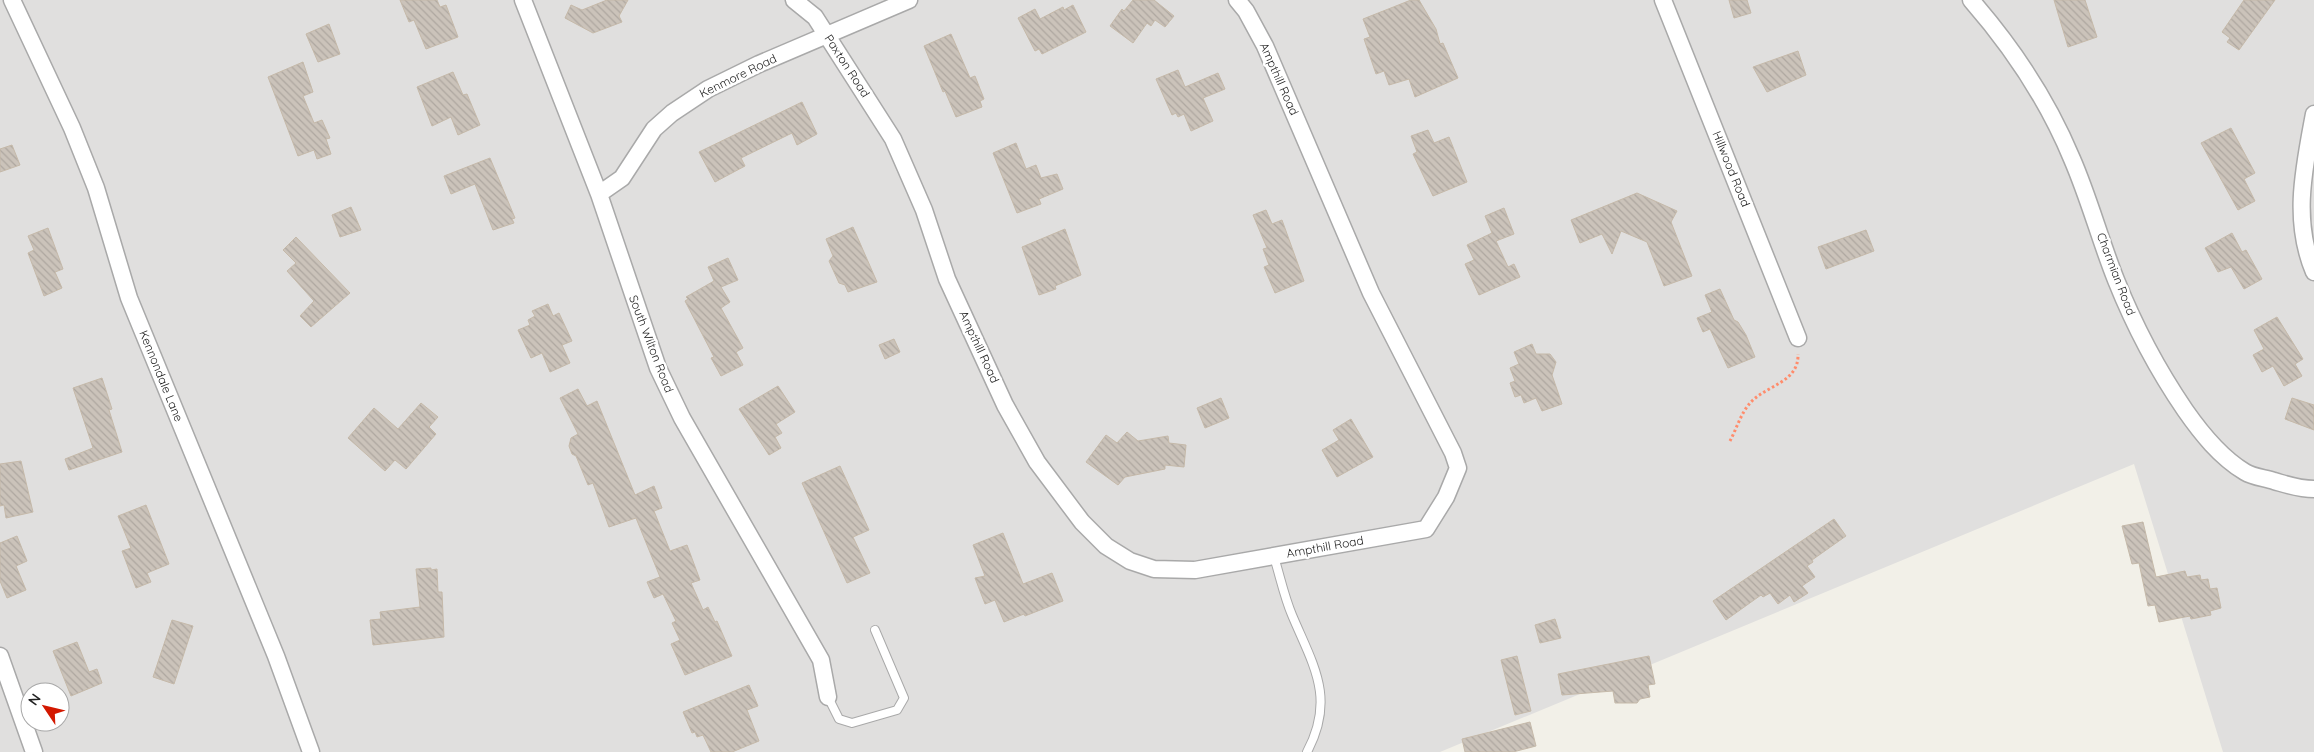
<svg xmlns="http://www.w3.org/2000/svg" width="2314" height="752" viewBox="0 0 2314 752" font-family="Quicksand,sans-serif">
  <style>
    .residential { fill: #e0dfde; fill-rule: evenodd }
    .building { fill: url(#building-back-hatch); stroke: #c5b9a9 }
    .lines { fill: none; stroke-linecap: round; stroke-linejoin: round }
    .lane-casing { stroke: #a9a9a9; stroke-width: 10 }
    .street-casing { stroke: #a9a9a9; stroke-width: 19 }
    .path { stroke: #ff8c6c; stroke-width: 3; stroke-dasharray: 2.5 2.5; stroke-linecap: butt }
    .lane { stroke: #fff; stroke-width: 8 }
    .street { stroke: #fff; stroke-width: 16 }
    .labels { text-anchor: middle; stroke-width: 5; stroke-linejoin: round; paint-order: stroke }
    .street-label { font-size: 12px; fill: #222; stroke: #fff }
  </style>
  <defs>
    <pattern id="building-back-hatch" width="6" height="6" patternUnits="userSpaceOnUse" patternTransform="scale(1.25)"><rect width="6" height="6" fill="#cbc3ba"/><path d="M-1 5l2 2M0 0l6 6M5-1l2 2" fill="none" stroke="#aea7a0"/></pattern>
  </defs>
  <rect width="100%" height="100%" fill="#f2f0e8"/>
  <!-- residential -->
  <path class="residential" d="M0,0H2314V752H2223L2134,464L1440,752H0ZM30,692H60V722H30Z"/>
  <!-- building -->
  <path class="building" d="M400,0H437L440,7L446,5L458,37L426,49L414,20L409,22Z
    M607,0H628L619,16L622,22L593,33L565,18L571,5L582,10Z
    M1133,0H1154L1174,16L1165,27L1155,20L1151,26L1147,23L1133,43L1110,26L1122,9L1124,11Z
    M1411,0H1419L1436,29L1440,44L1443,43L1458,78L1415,97L1409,79L1389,85L1384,71L1376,74L1364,39L1370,37L1363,19Z
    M1729,0H1747L1751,13L1734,18Z
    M2054,0H2085L2097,37L2068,47Z
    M2244,0H2275L2239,50L2227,42L2230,38L2222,32Z
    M1073,5L1086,32L1042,54L1039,49L1035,51L1018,18L1035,9L1040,19L1063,7L1064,10Z
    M329,24L340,54L318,62L306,34Z
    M951,34L970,78L975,76L984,99L980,101L982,107L956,117L945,91L943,92L924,46Z
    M1798,51L1806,75L1767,92L1753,67Z
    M303,62L313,92L303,96L314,123L322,120L330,138L326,139L331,154L317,159L314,150L298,156L268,77Z
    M1178,70L1185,87L1218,73L1225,89L1203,98L1213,121L1191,131L1184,114L1178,117L1176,113L1172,115L1156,79Z
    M453,72L463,95L467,94L480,125L458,135L451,117L432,126L417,87Z
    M802,102L817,134L797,145L792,133L741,158L745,166L715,182L699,152Z
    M2231,128L2255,173L2244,179L2255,201L2238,210L2201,143Z
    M1428,130L1434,143L1449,137L1467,182L1433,196L1413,154L1417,152L1411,136Z
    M1016,143L1026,169L1036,165L1041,178L1057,174L1063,189L1039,199L1041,204L1017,213L993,153Z
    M12,145L20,165L0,172V149Z
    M490,158L515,218L512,219L514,223L493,230L475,184L451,194L444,176Z
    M1637,193L1677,211L1671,222L1692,276L1664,286L1647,242L1621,231L1612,254L1602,234L1580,243L1571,220Z
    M351,207L361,230L340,237L332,215Z
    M1504,208L1514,234L1496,241L1508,267L1514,264L1520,277L1479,295L1465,264L1474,260L1467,245L1492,233L1485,216Z
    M1266,210L1272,224L1282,220L1304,281L1275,293L1264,267L1269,265L1263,249L1267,248L1253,215Z
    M853,227L877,282L848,292L845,285L839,283L829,261L833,256L826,239Z
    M48,228L63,269L55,272L62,288L44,296L28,253L34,250L28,236Z
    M1065,229L1081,275L1055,286L1056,289L1039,295L1022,247Z
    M1866,230L1874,251L1826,269L1818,247Z
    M2232,233L2242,252L2246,250L2262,279L2244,289L2231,267L2218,272L2205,248Z
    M296,237L350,293L311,327L300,316L314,301L287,271L296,263L283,250Z
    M728,258L738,280L721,287L730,302L721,308L743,348L736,352L743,365L721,376L711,358L714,357L685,301L688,299L686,297L714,281L708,267Z
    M1720,289L1734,320L1738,322L1746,335L1755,357L1728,368L1710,329L1703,332L1697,318L1712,312L1705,295Z
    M548,304L553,316L559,313L572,341L562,345L570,363L550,372L542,353L531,358L518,330L530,325L528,320L535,316L532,311Z
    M2277,317L2303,359L2295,364L2302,376L2284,386L2273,366L2262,372L2253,355L2264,349L2254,330Z
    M894,339L900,352L885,359L879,345Z
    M1532,344L1536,354H1550L1556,362L1552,375L1562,404L1542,411L1536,398L1524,403L1521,395L1515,397L1510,383L1515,381L1510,368L1519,364L1514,352Z
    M102,378L112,409L109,410L122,452L69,470L65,459L93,448L73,388Z
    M778,386L795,412L776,424L782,433L775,437L781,448L769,455L739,409Z
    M578,389L587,406L597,401L635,495L654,486L662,508L654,511L670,551L687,545L700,580L691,583L703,610L708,607L715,622L717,621L732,656L685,675L671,644L680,640L672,623L676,621L663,594L654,598L647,582L660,577L636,518L609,527L593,483L588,485L576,456L572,454L569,446L571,438L578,434L560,398Z
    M1221,398L1229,418L1205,428L1197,408Z
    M2292,398L2314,405V430L2285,419Z
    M421,403L438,417L429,427L436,434L406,469L395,460L385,471L348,438L374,408L398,429Z
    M1351,419L1373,457L1337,477L1322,450L1339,440L1333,430Z
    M1127,432L1138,441L1168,436L1169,443L1186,445L1184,467L1165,465V469L1125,477L1118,485L1086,462L1106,435L1117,443Z
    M21,461L33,512L6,518L4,505L0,506V464Z
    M840,466L869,530L853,537L870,573L847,583L802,483Z
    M146,505L169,564L147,573L151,582L136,588L122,551L131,548L118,516Z
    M1834,519L1846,536L1812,560L1813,562L1807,566L1815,577L1802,586L1808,593L1794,602L1790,595L1778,604L1770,593L1763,597L1761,595L1726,620L1713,601Z
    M2143,522L2156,577L2185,571L2187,577L2200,575L2201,580L2208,579L2210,589L2217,588L2221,608L2210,611L2211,615L2191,619L2190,616L2159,622L2155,605L2148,606L2139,563L2132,564L2122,526Z
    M1003,533L1023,584L1052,573L1063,601L1025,616L1024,614L1004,622L995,600L985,604L975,578L985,576L973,545Z
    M17,536L27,561L16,566L26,590L7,598L0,581V543Z
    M431,568V570L437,569L438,592H442L444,637L373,645L370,620L381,619L380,612L420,607L416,569Z
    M1555,619L1561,638L1540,643L1535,625Z
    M172,620L193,626L174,684L153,677Z
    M77,642L89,672L97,669L102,683L71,696L53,651Z
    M1517,656L1531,711L1515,715L1501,660Z
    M1649,656L1655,684L1648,685L1650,697L1640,699L1637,703H1615L1613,691L1562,695L1558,674Z
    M749,685L758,706L747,710L759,741L732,752H711L703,735L697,737L695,732L692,733L683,712Z
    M1530,722L1536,746L1513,752H1465L1462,739Z"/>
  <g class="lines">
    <!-- lane casing -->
    <g class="lane-casing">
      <path id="lane" d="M1274,557C1280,576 1284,596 1292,615C1313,665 1336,698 1307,752
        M828,697L839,719L852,723L897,710L904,698L875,630"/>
    </g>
    <!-- street casing -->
    <g class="street-casing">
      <path id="street" d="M12,0L72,128L96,188L129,298L276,656L311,752
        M523,0L599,194L658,368L682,418L821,660L828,697
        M794,0L815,17L893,139L924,210L947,279L1005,405L1037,462L1082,522L1106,546L1130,561L1154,569L1195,570L1426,529L1446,497L1458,468L1453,453L1371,293L1265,46L1246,11L1237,0
        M1663,0L1798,338
        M1971,0C2012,47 2048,101 2072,159C2089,198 2100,240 2116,280C2134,325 2157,369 2185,410C2201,433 2220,457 2245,472C2253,477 2265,478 2274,481C2288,485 2299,489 2314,489
        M2314,114C2304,168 2292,220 2314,272
        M599,194L622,178L654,129L672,113L708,89L759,64L909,0
        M0,656L34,752"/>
    </g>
    <!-- path -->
    <path class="path" d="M1730,441C1736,430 1741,413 1750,403C1766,385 1799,383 1798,354"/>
    <!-- lane -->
    <use href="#lane" class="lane"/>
    <!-- street -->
    <use href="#street" class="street"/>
  </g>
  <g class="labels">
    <!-- street labels -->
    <g class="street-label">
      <text transform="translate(847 66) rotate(57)" y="4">Paxton Road</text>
      <text transform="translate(738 76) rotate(-26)" y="4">Kenmore Road</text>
      <text transform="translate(1279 79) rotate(66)" y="4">Ampthill Road</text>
      <text transform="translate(1731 169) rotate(68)" y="4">Hillwood Road</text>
      <text transform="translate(2116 274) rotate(69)" y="4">Charmian Road</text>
      <text transform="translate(651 344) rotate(69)" y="4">South Wilton Road</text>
      <text transform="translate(979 347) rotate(65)" y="4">Ampthill Road</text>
      <text transform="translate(161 376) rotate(68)" y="4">Kennondale Lane</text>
      <text transform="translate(1325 547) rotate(-10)" y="4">Ampthill Road</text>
    </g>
  </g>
  <!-- north arrow -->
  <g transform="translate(45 707) rotate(305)"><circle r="24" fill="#ffffff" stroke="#a7a7a7"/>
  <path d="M0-4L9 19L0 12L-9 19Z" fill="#d31800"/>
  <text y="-8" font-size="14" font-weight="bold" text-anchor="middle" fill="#222222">N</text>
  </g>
</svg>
